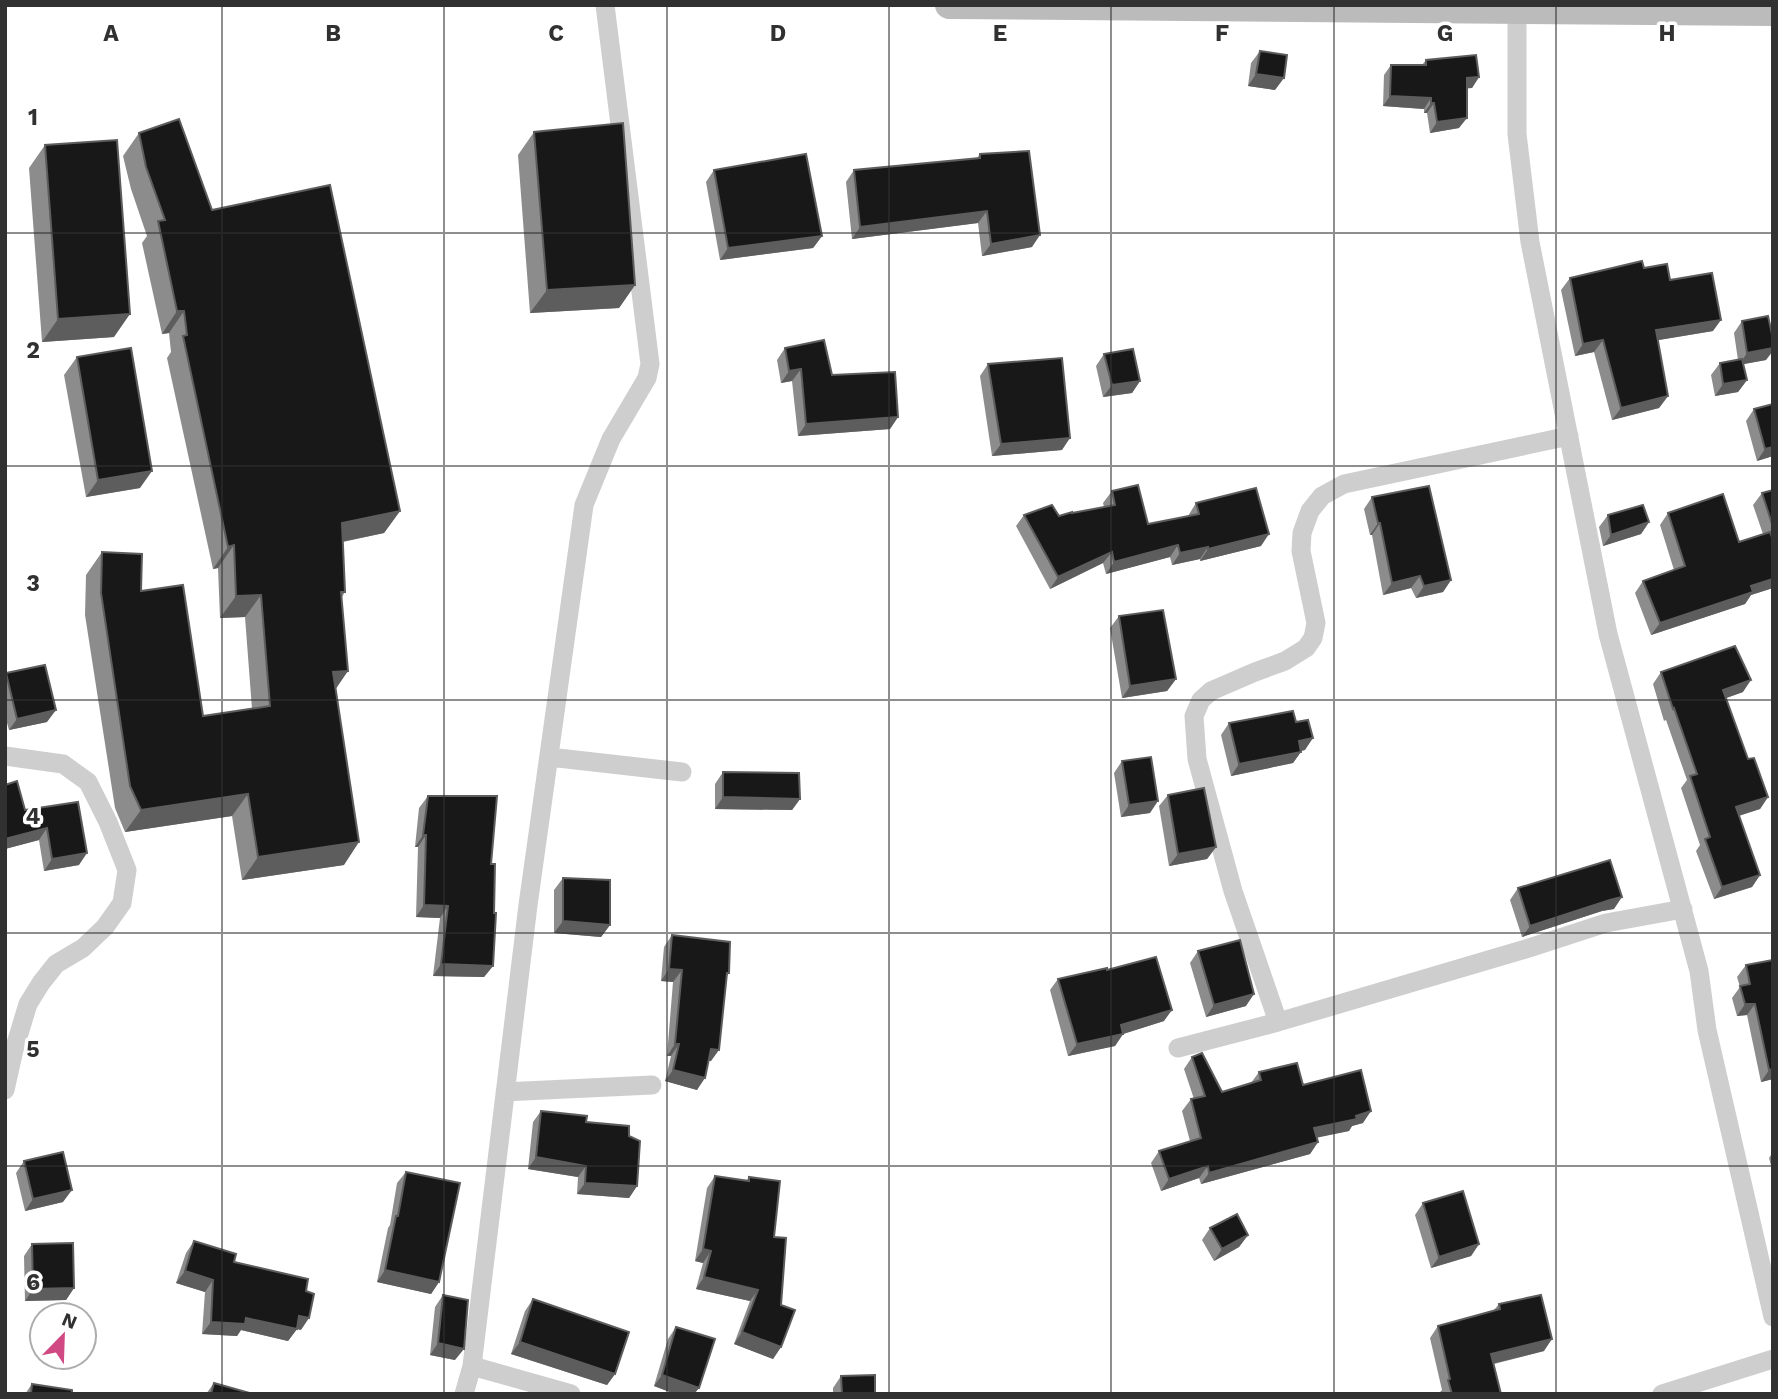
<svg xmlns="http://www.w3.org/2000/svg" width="1778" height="1399" viewBox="0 0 1778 1399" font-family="'Work Sans',sans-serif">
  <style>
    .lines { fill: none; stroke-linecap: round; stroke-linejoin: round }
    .minor { stroke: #cecece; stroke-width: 19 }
    .secondary { stroke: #bbb; stroke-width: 28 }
    .wall { fill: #8c8c8c }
    .shaded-wall { fill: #5d5d5d }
    .building { fill: #181818; stroke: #5d5d5d; stroke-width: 2 }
    .grid { fill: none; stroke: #313131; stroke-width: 2; stroke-opacity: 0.55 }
    .grid-label { font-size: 23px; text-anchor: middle; font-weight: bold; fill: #313131; stroke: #fff; stroke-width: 7; stroke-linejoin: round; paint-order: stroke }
  </style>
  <rect width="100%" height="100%" fill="#fff"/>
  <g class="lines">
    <!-- minor -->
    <path class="minor" d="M1517,9V134L1530,242L1608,634L1699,971L1707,1030L1773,1317
      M5,756L63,764L88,782L108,822L127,870L122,903L105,927L83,948L56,964L41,983L28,1004L14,1050L5,1090
      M549,757L682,772
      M1278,1022L1233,891L1197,759L1194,716L1201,700L1211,691L1255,672L1285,661L1306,648L1313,638L1316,623L1301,551L1302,533L1310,511L1322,496L1344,484L1569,436
      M1178,1048L1278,1022L1529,948L1606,923L1683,909
      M505,1092L652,1085
      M472,1366L571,1394
      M464,1394L472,1366L528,905L584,505L611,439L647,378L650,364L605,5
      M1662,1394L1773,1359"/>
    <!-- secondary -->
    <path class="secondary" d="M949,5L1773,12"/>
  </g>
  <!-- wall -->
  <path class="wall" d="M1260,51L1275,90L1248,86L1251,63Z
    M1426,60L1479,77L1472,88H1467L1459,128L1430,133L1427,113H1424V109L1383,106L1384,75L1391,65H1422Z
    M534,132L635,285L619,308L530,313L518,155Z
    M139,133L212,210L400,511L384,533L343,542L345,592L342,597L335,689L344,865L242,880L232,816L125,832L115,808L85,615L86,575L102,552L141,591L203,716L252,709L245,617L220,618L218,568L213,569L167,358L171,352L169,333L162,334L142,243L147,236L131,189L123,156Z
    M45,145L114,337L42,342L29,168Z
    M980,154L1032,247L982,256L978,223L852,239L846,182L854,170L977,158Z
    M714,170L822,236L813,248L720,260L706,182Z
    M1644,268L1670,280L1713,331L1658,340L1668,396L1659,408L1612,420L1594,352L1575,356L1561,290L1570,278Z
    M1742,321L1766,360L1743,364L1747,380L1738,392L1715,396L1711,375L1720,363L1738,360L1734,333Z
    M785,348L832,375L898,417L890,429L798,436L792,381L781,383L777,360Z
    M1104,354L1140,381L1132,393L1103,397L1096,366Z
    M77,357L140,488L86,497L64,375Z
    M988,364L1062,450L992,456L980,376Z
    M1754,409L1773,456L1757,461L1746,421Z
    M1773,490V588L1751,595L1745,604L1651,635L1635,593L1643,581L1674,570L1660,525L1668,513L1739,542L1763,534L1753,505L1762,493Z
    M1112,491L1148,524L1188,516L1196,503L1261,546L1200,561V559L1172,565L1170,557L1106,574L1103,563L1050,589L1016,526L1024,515L1059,516L1104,507L1103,503Z
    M1372,497L1451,580L1443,592L1416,598L1411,588L1383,595L1372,535H1370L1364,509Z
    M1608,515L1649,522L1641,534L1603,546L1599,527Z
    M1119,616L1176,679L1167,691L1122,698L1110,628Z
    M1661,672L1743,692L1726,698L1748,759L1768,797L1760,809L1739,816L1760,875L1752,887L1714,899L1696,851L1700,845L1681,788L1687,780L1666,720L1664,721L1653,684Z
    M6,673L47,722L9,730L5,716V675Z
    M1229,723L1305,750L1301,751L1293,763L1231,776L1221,735Z
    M1122,761L1150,813L1121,817L1114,773Z
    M723,772L800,799L792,810L715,809V784Z
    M5,785L25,810L78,802L79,865L44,871L39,840L5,849Z
    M1168,795L1216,847L1207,859L1169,866L1159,806Z
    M428,796L491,864L493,966L484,977L433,976L440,918L416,917L418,847H415L419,808Z
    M563,878L610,925L601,937L554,933V890Z
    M1518,888L1614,909L1602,911L1522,937L1510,900Z
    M672,935L729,973L727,976L711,1061H708L697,1090L665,1081L671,1056H667L673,982L661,981L664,947Z
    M1198,951L1246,1006L1206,1017L1190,963Z
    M1773,960V1079L1761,1082L1747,1015L1737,1016L1732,998L1740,987L1737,977L1746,965Z
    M1107,970L1164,1021L1123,1034L1115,1046L1068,1056L1050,990L1058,979Z
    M1192,1057L1222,1092L1251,1083L1259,1072L1303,1085L1363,1123L1352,1126L1349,1131L1317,1137L1318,1142L1310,1154L1201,1184L1199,1178L1161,1191L1151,1163L1159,1151L1190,1141L1182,1111L1191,1099H1194L1184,1069Z
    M541,1111L586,1122L629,1136L637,1186L629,1198L577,1194L578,1177L528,1169L533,1122Z
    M1773,1152V1173L1769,1158Z
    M24,1161L63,1202L25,1211L16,1173Z
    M406,1172L439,1282L431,1294L377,1282L388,1228L390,1225L397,1183Z
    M715,1176L746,1181L749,1177L774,1237L781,1305V1347L773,1359L734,1344L750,1301L696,1289L703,1263L695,1261L707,1188Z
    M1423,1203L1479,1244L1471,1256L1431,1268L1415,1215Z
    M1210,1228L1248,1235L1239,1247L1214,1261L1202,1240Z
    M194,1241L234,1262L301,1330L297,1329L288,1341L241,1330L237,1336L202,1334L205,1292L176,1283L186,1253Z
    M32,1244L74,1288L66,1300L25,1301L24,1256Z
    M443,1295L455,1360L430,1355L435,1307Z
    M533,1299L615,1374L607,1385L511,1354L525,1311Z
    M1499,1304L1544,1351L1494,1364L1501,1394H1441L1440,1392L1442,1390L1430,1338L1438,1326L1494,1310Z
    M676,1327L699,1388L694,1394H675L654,1386L668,1339Z
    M841,1376L875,1394H833V1388Z
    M214,1383L253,1394H206Z
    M32,1384L72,1394H25Z"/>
  <!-- shaded-wall -->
  <path class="shaded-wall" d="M1256,74L1284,78L1275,90L1248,86Z
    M1479,77L1472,88L1460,89L1467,78Z
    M1390,96L1431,98L1424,109L1383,106Z
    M1431,103H1434L1427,113H1424Z
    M1467,118L1459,128L1430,133L1437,122Z
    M987,211L978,223L852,239L860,227Z
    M1040,235L1032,247L982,256L991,244Z
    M822,236L813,248L720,260L728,248Z
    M635,285L619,308L530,313L547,290Z
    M177,311H184L169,333L162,334Z
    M130,314L114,337L42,342L58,319Z
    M1721,320L1713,331L1647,342L1656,330Z
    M1603,340L1594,352L1575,356L1583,344Z
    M1773,348V351L1766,360L1739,365L1747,353Z
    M801,369L792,381L781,383L789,371Z
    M1747,380L1738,392L1715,396L1723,384Z
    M1140,381L1132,393L1103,397L1112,385Z
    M1668,396L1659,408L1612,420L1621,408Z
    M898,417L890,429L798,436L806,424Z
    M1070,438L1062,450L992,456L1001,444Z
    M1773,447V456L1757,461L1765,449Z
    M152,471L140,488L86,497L98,480Z
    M400,511L384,533L326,545L342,523Z
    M1649,522L1641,534L1603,546L1611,535Z
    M1378,523H1380L1372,535H1370Z
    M1269,534L1261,546L1200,561L1208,549Z
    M234,545L218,568L213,569L228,547Z
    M1178,545L1170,557L1106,574L1114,562Z
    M1208,547L1200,559L1172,565L1180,553Z
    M1112,552L1103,563L1050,589L1058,577Z
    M1420,576L1411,588L1383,595L1392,583Z
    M1773,579V588L1751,595L1745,604L1651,635L1660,623L1751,586Z
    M1451,580L1443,592L1416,598L1424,586Z
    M261,595L245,617L220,618L236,596Z
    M348,671L333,693V672Z
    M1176,679L1167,691L1122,698L1130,686Z
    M1751,680L1743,692L1715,702L1723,690Z
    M56,710L47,722L9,730L17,719Z
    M1313,738L1305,750L1291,753L1299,741Z
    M1301,752L1293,763L1231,776L1239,764Z
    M248,794L232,816L125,832L141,810Z
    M723,797L800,799L792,810L715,809Z
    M1768,797L1760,809L1728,819L1736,807Z
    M1158,801L1150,813L1121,817L1129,805Z
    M47,828L39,840L5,849V839Z
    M423,835H426L418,847H415Z
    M359,842L344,865L242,880L258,857Z
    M1216,847L1207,859L1169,866L1178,854Z
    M87,853L79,865L44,871L52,859Z
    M1760,875L1752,887L1714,899L1722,887Z
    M1622,897L1614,909L1602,911L1522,937L1530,926L1610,900Z
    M424,905L448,906L440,918L416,917Z
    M563,921L610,925L601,937L554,933Z
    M441,964L493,966L484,977L433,976Z
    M669,969L682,970L673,982L661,981Z
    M1254,994L1246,1006L1206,1017L1214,1005Z
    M1745,1004H1755L1747,1015L1737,1016Z
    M1172,1010L1164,1021L1123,1034L1115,1046L1068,1056L1077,1044L1121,1025Z
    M675,1044H679L671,1056H667Z
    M711,1049L719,1050L711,1061L702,1060Z
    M1773,1069V1079L1761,1082L1769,1070Z
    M673,1070L705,1078L697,1090L665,1081Z
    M1371,1111L1363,1123L1352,1126L1349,1131L1306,1140L1314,1128Z
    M1318,1142L1310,1154L1201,1184L1209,1173Z
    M536,1157L586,1166L578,1177L528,1169Z
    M1208,1166L1199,1178L1161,1191L1169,1179Z
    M585,1183L637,1186L629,1198L577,1194Z
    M72,1190L63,1202L25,1211L33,1199Z
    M1248,1235L1239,1247L1214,1261L1222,1249Z
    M1479,1244L1471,1256L1431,1268L1439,1257Z
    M703,1249L711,1251L703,1263L695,1261Z
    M385,1270L439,1282L431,1294L377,1282Z
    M185,1271L213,1280L205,1292L176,1283Z
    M704,1277L758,1290L750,1301L696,1289Z
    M74,1288L66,1300L25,1301L33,1289Z
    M299,1316L309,1318L301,1330L291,1327Z
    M246,1318L297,1329L288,1341L241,1330L237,1336L202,1334L211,1322Z
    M742,1332L781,1347L773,1359L734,1344Z
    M1552,1339L1544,1351L1483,1366L1491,1354Z
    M520,1342L615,1374L607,1385L511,1354Z
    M438,1343L464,1349L455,1360L430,1355Z
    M662,1375L699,1388L694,1394H675L654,1386Z"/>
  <!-- building -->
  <path class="building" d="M1260,51L1287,55L1284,78L1256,74Z
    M1476,55L1479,77L1467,78V118L1437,122L1434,103H1431V98L1390,96L1391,65H1426V60Z
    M179,119L212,210L330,185L400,511L342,523L345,592H341L348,671L333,672L359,842L258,857L248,794L141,810L130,786L101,593L102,552L142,554L141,591L183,585L203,716L270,706L261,595L236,596L234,545L228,547L183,336L187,335L184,311H177L158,221L165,220L146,167L139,133Z
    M623,123L635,285L547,290L534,132Z
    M117,140L130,314L58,319L45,145Z
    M1029,151L1040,235L991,244L987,211L860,227L854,170L980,158V154Z
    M806,154L822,236L728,248L714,170Z
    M1642,261L1644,268L1667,264L1670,280L1712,273L1721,320L1656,330L1668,396L1621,408L1603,340L1583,344L1570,278Z
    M1768,316L1773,339V348L1747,353L1742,321Z
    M824,340L832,375L895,372L898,417L806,424L801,369L789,371L785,348Z
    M131,348L152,471L98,480L77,357Z
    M1133,349L1140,381L1112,385L1104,354Z
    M1062,358L1070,438L1001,444L988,364Z
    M1742,359L1747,380L1723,384L1720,363Z
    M1773,404V447L1765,449L1754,409Z
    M1138,485L1148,524L1199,514L1196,503L1256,488L1269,534L1208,549V547L1180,553L1178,545L1114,562L1112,552L1058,577L1024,515L1052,505L1059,516L1072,512V513L1115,505L1112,491Z
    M1429,486L1451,580L1424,586L1420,576L1392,583L1380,523H1378L1372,497Z
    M1773,490V527L1762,493Z
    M1723,494L1739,542L1770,532L1773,540V579L1751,586L1753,592L1660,623L1643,581L1685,566L1668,513Z
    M1643,505L1649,522L1611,535L1608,515Z
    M1163,610L1176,679L1130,686L1119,616Z
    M1735,646L1751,680L1723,690L1748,759L1754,758L1768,797L1736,807L1760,875L1722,887L1705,839L1710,837L1690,776L1697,774L1674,708L1673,709L1661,672Z
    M45,665L56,710L17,719L6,673Z
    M1293,711L1296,722L1308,720L1313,738L1299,741L1301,752L1239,764L1229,723Z
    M1151,757L1158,801L1129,805L1122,761Z
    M723,772L799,773L800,799L723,797Z
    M17,781L25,810L78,802L87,853L52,859L47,828L5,839V785Z
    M1204,788L1216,847L1178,854L1168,795Z
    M428,796H497L491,864H495L494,913H496L493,966L441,964L448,906L424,905L426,835H423Z
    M1610,860L1622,897L1610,900L1530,926L1518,888Z
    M563,878L610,880V925L563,921Z
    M672,935L730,942L729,973H727L719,1050L711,1049L705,1078L673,1070L679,1044H675L682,970L669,969Z
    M1240,940L1254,994L1214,1005L1198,951Z
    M1156,957L1172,1010L1121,1025L1123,1034L1077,1044L1058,979L1107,968V970Z
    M1773,960V1069L1769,1070L1755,1004H1745L1740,986L1750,984L1746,965Z
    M1202,1053L1222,1092L1261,1080L1259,1072L1297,1063L1303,1085L1361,1070L1371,1111L1356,1116L1357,1119L1314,1128L1318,1142L1209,1173L1208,1166L1169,1179L1159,1151L1201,1138L1191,1099L1205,1096L1192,1057Z
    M541,1111L587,1116L586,1122L629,1126V1136L640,1141L637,1186L585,1183L586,1166L536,1157Z
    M63,1152L72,1190L33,1199L24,1161Z
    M406,1172L460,1183L439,1282L385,1270L396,1216H398Z
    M715,1176L749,1181V1177L780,1181L774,1237L786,1238L781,1305L795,1310L781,1347L742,1332L758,1290L704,1277L711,1251L703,1249Z
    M1463,1191L1479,1244L1439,1257L1423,1203Z
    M1237,1214L1248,1235L1222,1249L1210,1228Z
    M194,1241L236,1254L234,1262L308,1279L306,1291L314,1294L309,1318L299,1316L297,1329L246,1318L245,1324L211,1322L213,1280L185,1271Z
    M73,1243L74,1288L33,1289L32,1244Z
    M443,1295L468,1300L464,1349L438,1343Z
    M1541,1295L1552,1339L1491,1354L1501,1394H1452L1448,1380L1450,1379L1438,1326L1500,1309L1499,1304Z
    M533,1299L629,1332L615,1374L520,1342Z
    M676,1327L715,1339L699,1388L662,1375Z
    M875,1375V1394H842L841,1376Z
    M214,1383L253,1394H211Z
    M32,1384L72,1390V1394H31Z"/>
  <!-- grid -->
  <path class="grid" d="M222,5V1394M444,5V1394M667,5V1394M889,5V1394M1111,5V1394M1334,5V1394M1556,5V1394M5,233H1773M5,466H1773M5,700H1773M5,933H1773M5,1166H1773"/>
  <g class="grid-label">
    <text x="111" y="41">A</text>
    <text x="333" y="41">B</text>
    <text x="556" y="41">C</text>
    <text x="778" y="41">D</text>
    <text x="1000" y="41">E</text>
    <text x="1222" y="41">F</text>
    <text x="1445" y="41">G</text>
    <text x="1667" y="41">H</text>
    <text x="33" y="125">1</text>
    <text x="33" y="358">2</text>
    <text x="33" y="591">3</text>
    <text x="33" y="824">4</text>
    <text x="33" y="1057">5</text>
    <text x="33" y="1290">6</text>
  </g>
  <!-- border -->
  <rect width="1778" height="1399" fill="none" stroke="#313131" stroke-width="14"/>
  <!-- north arrow -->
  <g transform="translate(63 1336) rotate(23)"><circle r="33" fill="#ffffff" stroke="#adadad" stroke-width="2"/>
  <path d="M0-5L12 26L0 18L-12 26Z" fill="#d14983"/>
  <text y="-10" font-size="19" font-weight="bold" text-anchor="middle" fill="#313131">N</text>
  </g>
</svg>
